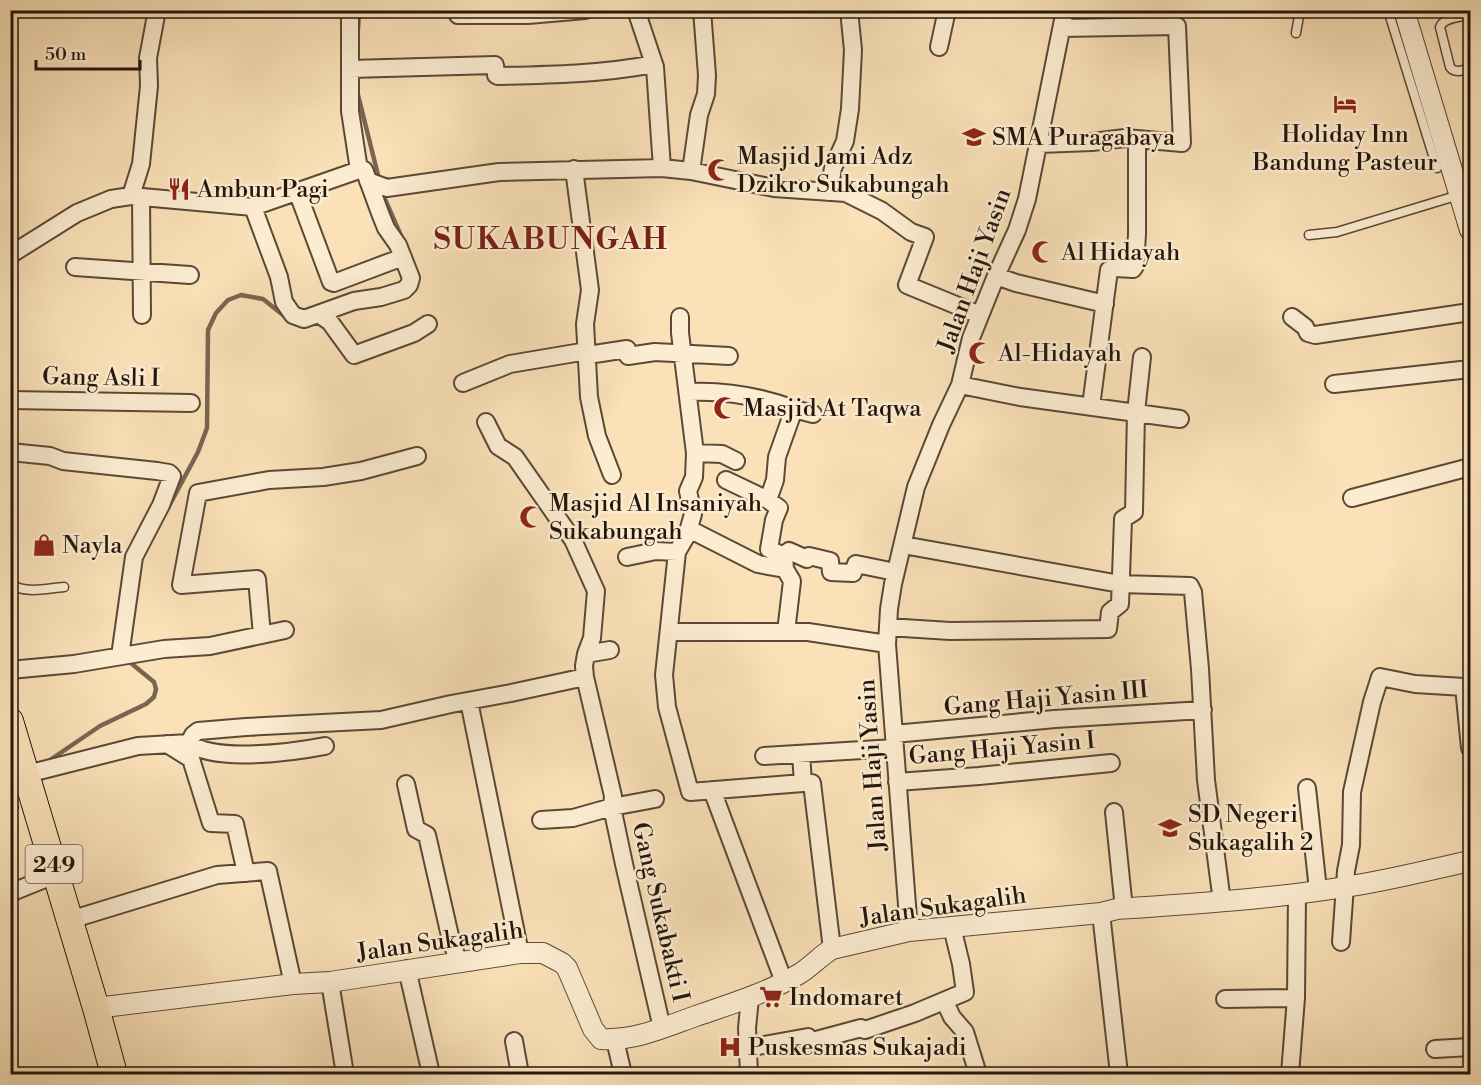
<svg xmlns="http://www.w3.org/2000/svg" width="1481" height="1085" viewBox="0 0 1481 1085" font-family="'Libre Bodoni',serif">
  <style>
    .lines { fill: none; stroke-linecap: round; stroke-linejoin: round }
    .stream { stroke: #796650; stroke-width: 4.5 }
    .service-casing { stroke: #5a4937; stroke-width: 11 }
    .minor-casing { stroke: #5a4937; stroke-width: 20 }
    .tertiary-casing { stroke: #5a4937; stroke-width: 22 }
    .primary-casing { stroke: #24160c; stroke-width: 28 }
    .service { stroke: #fcecd1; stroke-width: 8 }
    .minor { stroke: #fcecd1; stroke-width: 16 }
    .tertiary { stroke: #fcecd1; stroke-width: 20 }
    .primary { stroke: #fae1b8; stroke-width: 26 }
    .labels { text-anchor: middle; stroke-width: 5; stroke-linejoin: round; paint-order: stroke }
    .shield { fill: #fcecd1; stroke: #655647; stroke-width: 1.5 }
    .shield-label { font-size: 22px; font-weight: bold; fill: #24160c }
    .poi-label { font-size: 24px; fill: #24160c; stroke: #fcecd1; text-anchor: start }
    .street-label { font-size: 24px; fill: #24160c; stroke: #fcecd1 }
    .district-label { font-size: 30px; font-weight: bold; letter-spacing: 1.5px; fill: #7a1f14; stroke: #fcecd1 }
  </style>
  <rect width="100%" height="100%" fill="#fae1b8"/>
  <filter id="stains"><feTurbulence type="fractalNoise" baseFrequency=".00333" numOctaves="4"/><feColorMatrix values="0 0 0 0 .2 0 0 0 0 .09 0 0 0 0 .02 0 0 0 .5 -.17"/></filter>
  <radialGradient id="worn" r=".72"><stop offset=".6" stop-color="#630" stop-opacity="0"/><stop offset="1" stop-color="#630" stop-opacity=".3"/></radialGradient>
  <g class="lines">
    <!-- stream -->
    <path class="stream" d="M358,29L359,10
      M357,91L379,179
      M381,190L402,238
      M168,508L198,452L207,428L208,330L216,313L228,300L241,295L263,299L288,319
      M47,762L100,726L146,704L154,697L156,689L154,682L132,664L128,658
      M10,808L17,807"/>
    <!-- service casing -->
    <g class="service-casing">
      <path id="service" d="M1388,10L1437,168
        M1470,15C1461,17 1444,17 1440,27L1450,67C1455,74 1463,70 1470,68
        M1296,33L1300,10
        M1309,235L1337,232L1459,195
        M10,583C24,595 48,588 64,587"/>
    </g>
    <!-- minor casing -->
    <g class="minor-casing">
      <path id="minor" d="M350,10V111L359,170
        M455,10L458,15H528L585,10
        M636,10L655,67L662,168
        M939,47L947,10
        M350,69L495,65L496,75L498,76C550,75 603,74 654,64
        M1039,144L1092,142L1125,138L1182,143L1177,26L1062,28
        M574,169L590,290L585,324L589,397L597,436L612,475
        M691,171L699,115L706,94L707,75L702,10
        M368,181L387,188L499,172L662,168L691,171L774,188L846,193L882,211L911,232L925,237L907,285L980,315
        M297,191L331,282L334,283L403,257
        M829,192L833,168L845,141L850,109L853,50L849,10
        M131,196L141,164L149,86L148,58L157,10
        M141,197L142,315
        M253,207L279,277L284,302L293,315L304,319L354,301L381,297L404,290L409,285L411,278L398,245L386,228L380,213L365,172L364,170H359
        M10,255L77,213L111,199L131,196L253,207L359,170
        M75,267L190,275
        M996,276L1016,283L1105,304
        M320,315L330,322L354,355L414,333L428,324
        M680,317V333L695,453L722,454L736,461
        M1292,317L1305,327L1308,333L1315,335L1470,312
        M588,355L627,349L628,356L655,352L729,356
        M463,383L510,364L587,351
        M1334,384L1470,369
        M960,385L1020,397L1180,419
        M688,392C726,390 759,396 794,409L777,457L775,480L768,500
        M10,400L191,403
        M1091,406L1109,270L1115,268L1133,269L1135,266L1137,234V139
        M794,409L813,414
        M486,422L498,446L515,457L573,540L596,591L592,638L586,654L584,666L585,677L613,796L612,807L624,864L662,1028
        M10,452L50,456L63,461L157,471L169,473L172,476L161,505L134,557L120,656
        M695,453L694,477L688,491L693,514L687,535L677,552L664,675L667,707L690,792L803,783
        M726,480L768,500L779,508L774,520L769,549L784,556L785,569L792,581L786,632
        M1352,498L1470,467
        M689,529L758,564L785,569
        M903,545L1120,584L1190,586L1193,592L1200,669L1206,780L1222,902
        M784,556L789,551L807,559L809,556L830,561L831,572L853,573L856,564L895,572
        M627,557L656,551L677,552
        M888,627L950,631L1108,629L1110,612L1120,604L1123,519L1134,512L1136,412L1142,357
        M669,632H808L887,644
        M262,635L257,579L181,585L198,493L269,480L323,477L361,471L417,456
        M586,654L610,650
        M10,670L74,664L164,649L210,646L285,630
        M1464,687L1470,748
        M469,701L520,953
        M894,734L1055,719L1203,710
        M189,743C215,763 294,752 325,746
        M167,744L191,759L211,823L235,824L246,873
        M801,754L803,783H812L832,949
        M764,756L895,748
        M27,774L138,746L189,743L193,735L198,731L246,727L381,720L451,704L511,693L585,677
        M897,782L979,776L1111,763
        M406,784L416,829L427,835L450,936L458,961
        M1307,788L1318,890
        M712,790L784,982
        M1114,812L1124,909
        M541,820L573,818L612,807L655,799
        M10,893L57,874
        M1101,913L1119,1074
        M70,920L217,875L268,871L293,984
        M909,931L887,644L889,609L893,584L916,487L941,425L960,385L971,338L996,276L1017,230L1027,199L1065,10
        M1341,942L1346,871L1351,845L1352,792L1372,702L1380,677L1415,684L1464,687L1470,689
        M407,969L431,1074
        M330,982L345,1074
        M1225,999L1296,998
        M945,1002L952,1017L965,1032L978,1074
        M615,1040L623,1074
        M514,1041L520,1074
        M747,1048L808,1037L809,1042L861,1028L865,1030L915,1013L965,992L961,964L952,927
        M1435,1049L1470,1047
        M749,1074L747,1028L750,998
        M1290,1074L1296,998L1297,894"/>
    </g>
    <!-- tertiary casing -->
    <g class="tertiary-casing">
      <path id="tertiary" d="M1404,10L1470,230
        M96,1008L293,984L330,982L520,953H543L562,963L567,968L593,1029L601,1039C635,1041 665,1027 696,1016C731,1004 767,993 799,974C811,967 820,956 832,949L909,931L1101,913L1117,909C1193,904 1270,899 1345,887C1387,881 1429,870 1470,861"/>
    </g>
    <!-- primary casing -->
    <g class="primary-casing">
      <path id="primary" d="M10,721L96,1008L114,1074"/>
    </g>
    <!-- service -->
    <use href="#service" class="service"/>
    <!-- minor -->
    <use href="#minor" class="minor"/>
    <!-- tertiary -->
    <use href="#tertiary" class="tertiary"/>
    <!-- primary -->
    <use href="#primary" class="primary"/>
  </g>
  <!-- icons -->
  <defs>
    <g id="hotel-bare" transform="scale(1.8)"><path d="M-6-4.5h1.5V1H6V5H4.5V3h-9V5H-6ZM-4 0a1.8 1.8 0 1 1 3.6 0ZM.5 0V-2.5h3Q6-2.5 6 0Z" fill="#8f2418" stroke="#fcecd1" stroke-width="2.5" paint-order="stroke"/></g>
    <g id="school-bare" transform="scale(1.8)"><path d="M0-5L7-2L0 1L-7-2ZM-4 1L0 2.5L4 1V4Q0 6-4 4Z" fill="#8f2418" stroke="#fcecd1" stroke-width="2.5" paint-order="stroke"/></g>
    <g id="mosque-bare" transform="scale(1.8)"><path d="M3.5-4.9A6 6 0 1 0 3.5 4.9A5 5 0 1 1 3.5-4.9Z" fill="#8f2418" stroke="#fcecd1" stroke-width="2.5" paint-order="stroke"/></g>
    <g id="restaurant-bare" transform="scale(1.8)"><path d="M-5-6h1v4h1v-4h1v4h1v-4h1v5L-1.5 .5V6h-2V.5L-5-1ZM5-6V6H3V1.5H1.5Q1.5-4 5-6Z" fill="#8f2418" stroke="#fcecd1" stroke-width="2.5" paint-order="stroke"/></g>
    <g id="shop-bare" transform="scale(1.8)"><path d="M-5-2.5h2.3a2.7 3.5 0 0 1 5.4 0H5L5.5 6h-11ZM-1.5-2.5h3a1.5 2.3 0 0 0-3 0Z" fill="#8f2418" stroke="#fcecd1" stroke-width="2.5" paint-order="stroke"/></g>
    <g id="supermarket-bare" transform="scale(1.8)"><path d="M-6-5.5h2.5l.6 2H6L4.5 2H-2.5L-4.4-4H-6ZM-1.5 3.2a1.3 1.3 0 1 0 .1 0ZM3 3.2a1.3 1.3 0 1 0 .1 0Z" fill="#8f2418" stroke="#fcecd1" stroke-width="2.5" paint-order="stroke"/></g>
    <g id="hospital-bare" transform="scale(1.8)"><path d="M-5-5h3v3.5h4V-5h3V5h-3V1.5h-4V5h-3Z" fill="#8f2418" stroke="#fcecd1" stroke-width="2.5" paint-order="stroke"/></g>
  </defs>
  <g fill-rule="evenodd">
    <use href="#hotel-bare" x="1345" y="104"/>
    <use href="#school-bare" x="974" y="137"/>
    <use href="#mosque-bare" x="719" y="170"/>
    <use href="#restaurant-bare" x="179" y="189"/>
    <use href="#mosque-bare" x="1043" y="252"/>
    <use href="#mosque-bare" x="980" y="353"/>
    <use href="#mosque-bare" x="725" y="408"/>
    <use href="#mosque-bare" x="531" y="517"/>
    <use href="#shop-bare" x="44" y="545"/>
    <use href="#school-bare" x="1170" y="828"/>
    <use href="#supermarket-bare" x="771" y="997"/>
    <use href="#hospital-bare" x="730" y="1047"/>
  </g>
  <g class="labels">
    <!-- shield labels -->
    <rect class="shield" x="25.5" y="845" width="57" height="38" rx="4.5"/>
    <g class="shield-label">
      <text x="54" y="872">249</text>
    </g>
    <!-- poi labels -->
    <g class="poi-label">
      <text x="1345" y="142" text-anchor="middle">Holiday Inn<tspan x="1345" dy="28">Bandung Pasteur</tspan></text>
      <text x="992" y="145">SMA Puragabaya</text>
      <text x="737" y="164">Masjid Jami Adz<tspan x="737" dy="28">Dzikro Sukabungah</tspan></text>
      <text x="197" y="197">Ambun Pagi</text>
      <text x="1061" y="260">Al Hidayah</text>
      <text x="998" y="361">Al-Hidayah</text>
      <text x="743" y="416">Masjid At Taqwa</text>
      <text x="549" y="511">Masjid Al Insaniyah<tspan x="549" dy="28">Sukabungah</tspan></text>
      <text x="62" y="553">Nayla</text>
      <text x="1188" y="822">SD Negeri<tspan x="1188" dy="28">Sukagalih 2</tspan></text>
      <text x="789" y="1005">Indomaret</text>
      <text x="748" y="1055">Puskesmas Sukajadi</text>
    </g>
    <!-- street labels -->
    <g class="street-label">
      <text transform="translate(974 270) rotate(-70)" y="8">Jalan Haji Yasin</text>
      <text transform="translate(101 377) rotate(1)" y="8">Gang Asli I</text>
      <text transform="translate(1046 698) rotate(-5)" y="8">Gang Haji Yasin III</text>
      <text transform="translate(1002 748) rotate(-5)" y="8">Gang Haji Yasin I</text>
      <text transform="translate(872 765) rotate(-94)" y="8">Jalan Haji Yasin</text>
      <text transform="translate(943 906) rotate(-8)" y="8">Jalan Sukagalih</text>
      <text transform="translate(661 912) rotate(77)" y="8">Gang Sukabakti I</text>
      <text transform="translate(440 941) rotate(-8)" y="8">Jalan Sukagalih</text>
    </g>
    <!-- district labels -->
    <g class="district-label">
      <text x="551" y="249">SUKABUNGAH</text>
    </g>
  </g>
  <!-- margin -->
  <rect width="1481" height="1085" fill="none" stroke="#fae1b8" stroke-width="36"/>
  <rect x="12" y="12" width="1457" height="1061" fill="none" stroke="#24160c" stroke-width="3"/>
  <rect x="18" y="18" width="1445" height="1049" fill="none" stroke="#24160c" stroke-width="1.5"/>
  <!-- scale -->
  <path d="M36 60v9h104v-9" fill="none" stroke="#24160c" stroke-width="3"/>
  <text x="45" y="60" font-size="18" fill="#24160c" stroke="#fcecd1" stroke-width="4.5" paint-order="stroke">50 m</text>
  <rect width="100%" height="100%" filter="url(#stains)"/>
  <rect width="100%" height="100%" fill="url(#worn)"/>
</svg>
